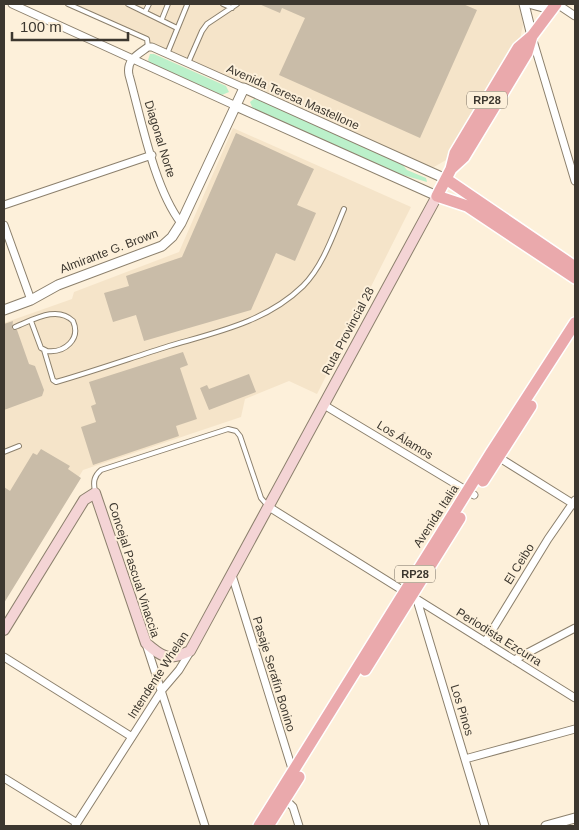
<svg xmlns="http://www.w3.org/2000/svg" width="579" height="830" viewBox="0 0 579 830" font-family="Helvetica,sans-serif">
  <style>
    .built { fill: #f5e4c9 }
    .green { fill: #bbf0ca }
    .building { fill: #c9bca8 }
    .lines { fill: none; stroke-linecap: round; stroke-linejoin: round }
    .service-casing { stroke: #8c806d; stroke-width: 6 }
    .minor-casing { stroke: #8c806d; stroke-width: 9 }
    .tertiary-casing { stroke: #8c806d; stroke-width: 11 }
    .secondary-casing { stroke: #8c806d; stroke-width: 12 }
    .primary-casing { stroke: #fff; stroke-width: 14 }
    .service { stroke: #fff; stroke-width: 4 }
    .minor { stroke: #fff; stroke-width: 7 }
    .tertiary { stroke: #fff; stroke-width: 9 }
    .secondary { stroke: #f4d4d5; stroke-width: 10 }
    .primary { stroke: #eaa9ac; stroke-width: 11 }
    .labels { text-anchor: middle; stroke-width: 4; stroke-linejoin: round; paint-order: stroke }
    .shield { fill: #fdf0da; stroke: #766e62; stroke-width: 1 }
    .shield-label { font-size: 11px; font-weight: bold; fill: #3c372f }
    .street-label { font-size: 12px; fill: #3c372f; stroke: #fdf0da }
  </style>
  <rect width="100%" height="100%" fill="#fdf0da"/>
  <!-- built -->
  <path class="built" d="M63,4H520L523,25L519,44L446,160L434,167L427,166Z
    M233,128L411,207L317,394L289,381L245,399L241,417L83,470L4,600V323L72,299L74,292L179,252Z"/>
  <!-- green -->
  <path class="green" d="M150,54H154L226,86L229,92L222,95L150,63L148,60Z
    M255,98L402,164L407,170L426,178L427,182L396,173L253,109L250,102Z"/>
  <!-- building -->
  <path class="building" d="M259,4H463L477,10L420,138L279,75L305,18L282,8L280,13Z
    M236,133L314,169L297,205L316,213L295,261L276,253L251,310L144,341L136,315L113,322L104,293L129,286L126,276L182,257Z
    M13,321L12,329L17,330L29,364L35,366L44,390L42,396L4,410V324Z
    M183,352L188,365L180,368L197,419L176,426L179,436L93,465L81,427L96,422L91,406L96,404L89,382Z
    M249,374L256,392L209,410L200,388L207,385L209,389Z
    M41,449L70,466L68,469L81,478L4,603V487L10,491L33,453L37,455Z"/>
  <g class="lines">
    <!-- service casing -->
    <g class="service-casing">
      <path id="service" d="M68,4L147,39L148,47
        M128,4L177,28
        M223,4L232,8
        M145,12L149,4
        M162,19L168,4
        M167,54L187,5
        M188,63L202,31L207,24L237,4
        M15,327C33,320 57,305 73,321C81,339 65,353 47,351L41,348L31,321
        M44,350L53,380L56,382C94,371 131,358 169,346C217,332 266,322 303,286C323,266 333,235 344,209
        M4,452L19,446
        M95,491C93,482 94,476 101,470L228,429L236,431L240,436L261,498L268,506"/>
    </g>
    <!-- minor casing -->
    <g class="minor-casing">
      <path id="minor" d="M12,4L236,106
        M557,4L575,16
        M532,37L575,181
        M4,205L152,155
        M181,223C154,188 141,118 129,75C126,60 137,55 148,47H152L244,88
        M4,225L31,300
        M324,405L474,495
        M495,455L575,505
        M269,507L575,698
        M232,575L293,772
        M417,600L485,826
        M485,642L548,539L575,500
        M146,644L205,826
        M4,657L132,737
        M514,660L575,628
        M465,759L575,729
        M4,778L77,823
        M283,797L293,807L299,826
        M75,826L162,690L179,670L190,652"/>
    </g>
    <!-- tertiary casing -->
    <g class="tertiary-casing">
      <path id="tertiary" d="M524,4L532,36
        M532,4L543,7L555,4
        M236,106L437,196
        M4,310L31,300L58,285L162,246L172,237L181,223L244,88L446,179
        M546,826L575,818"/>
    </g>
    <!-- secondary casing -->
    <g class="secondary-casing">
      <path id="secondary" d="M4,630L84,500L95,493L146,643C163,658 168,661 190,651L437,196"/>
    </g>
    <!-- primary casing -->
    <g class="primary-casing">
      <path id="primary" d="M556,4L532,36L518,48L455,153L451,169L437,196L467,206L575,278
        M452,168L464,157L527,53L532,36
        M446,179L575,267
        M483,481L531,406
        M365,670L460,518
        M259,826L491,453L575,323
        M268,826L299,777"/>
    </g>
    <!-- service -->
    <use href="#service" class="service"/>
    <!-- minor -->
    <use href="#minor" class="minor"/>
    <!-- tertiary -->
    <use href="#tertiary" class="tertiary"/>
    <!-- secondary -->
    <use href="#secondary" class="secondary"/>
    <!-- primary -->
    <use href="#primary" class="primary"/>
  </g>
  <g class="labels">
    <!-- shield labels -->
    <g class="shield">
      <rect x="467" y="91.5" width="40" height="17" rx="4"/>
      <rect x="395" y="565.5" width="40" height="17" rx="4"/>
    </g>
    <g class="shield-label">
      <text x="487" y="104">RP28</text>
      <text x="415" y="578">RP28</text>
    </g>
    <!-- street labels -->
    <g class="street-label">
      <text transform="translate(293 97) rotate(24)" y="4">Avenida Teresa Mastellone</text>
      <text transform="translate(160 139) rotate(73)" y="4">Diagonal Norte</text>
      <text transform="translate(109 251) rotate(-21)" y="4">Almirante G. Brown</text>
      <text transform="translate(348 331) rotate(-62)" y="4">Ruta Provincial 28</text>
      <text transform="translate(405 440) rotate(31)" y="4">Los Álamos</text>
      <text transform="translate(436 516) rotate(-57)" y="4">Avenida Italia</text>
      <text transform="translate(519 564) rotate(-58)" y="4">El Ceibo</text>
      <text transform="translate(134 570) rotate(72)" y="4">Concejal Pascual Vinaccia</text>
      <text transform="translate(499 637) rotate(32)" y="4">Periodista Ezcurra</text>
      <text transform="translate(274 674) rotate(73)" y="4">Pasaje Serafín Bonino</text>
      <text transform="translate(158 675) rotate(-57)" y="4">Intendente Whelan</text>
      <text transform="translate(462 710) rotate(73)" y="4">Los Pinos</text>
    </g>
  </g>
  <!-- border -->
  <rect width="579" height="830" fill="none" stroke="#3c372f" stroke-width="10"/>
  <!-- scale -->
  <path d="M12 32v8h116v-8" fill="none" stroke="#3c372f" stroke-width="2.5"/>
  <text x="20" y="32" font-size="15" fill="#3c372f" stroke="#fdf0da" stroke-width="4" paint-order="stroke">100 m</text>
</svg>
